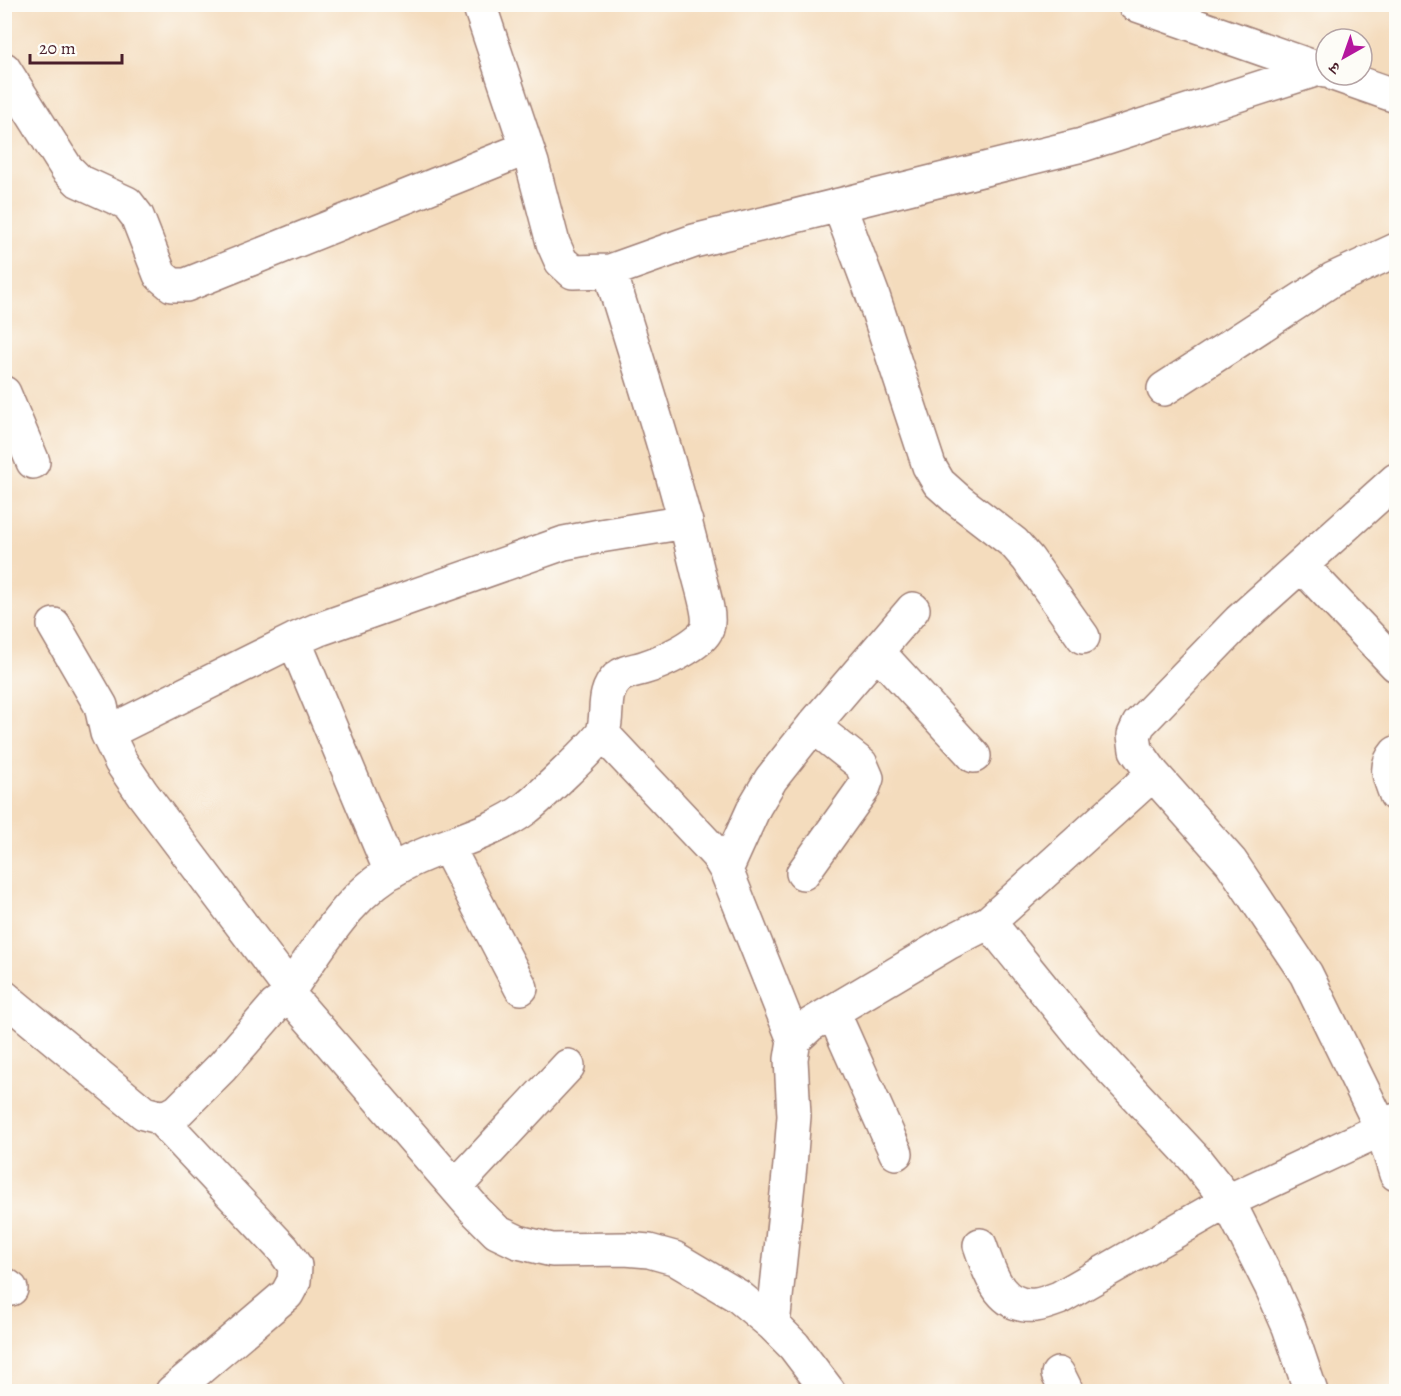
<svg xmlns="http://www.w3.org/2000/svg" width="1401" height="1396" viewBox="0 0 1401 1396" font-family="Alegreya,'Noto Serif Devanagari',serif">
  <style>
    .lines { fill: none; stroke-linecap: round; stroke-linejoin: round }
    .street-casing { stroke: #9f7e74; stroke-width: 36 }
    .street { stroke: #fff; stroke-width: 33 }
  </style>
  <rect width="100%" height="100%" fill="#fdfcf7"/>
  <filter id="ink" filterUnits="userSpaceOnUse"><feTurbulence type="fractalNoise" baseFrequency=".0167" numOctaves="2"/><feDisplacementMap in="SourceGraphic" scale="12" xChannelSelector="R" yChannelSelector="G"/><feConvolveMatrix kernelMatrix="1 2 1 2 8 2 1 2 1" color-interpolation-filters="sRGB"/></filter>
  <filter id="wash" filterUnits="userSpaceOnUse"><feTurbulence type="fractalNoise" baseFrequency=".008" numOctaves="4" result="noise"/><feDisplacementMap in="SourceGraphic" scale="24" xChannelSelector="R" yChannelSelector="G"/><feGaussianBlur stdDeviation="1.35" result="paint"/><feColorMatrix in="noise" values="0 0 0 0 0 0 0 0 0 0 0 0 0 0 0 0 0 1.4 0 .05"/><feComposite in="paint" operator="in"/></filter>
  <g filter="url(#wash)">
    <rect width="100%" height="100%" fill="#f4dcbd"/>
  </g>
  <g filter="url(#ink)">
    <g class="lines">
      <!-- street casing -->
      <g class="street-casing">
        <path id="street" d="M479,4L532,163L553,243L561,261L573,272L610,271L694,241L1082,145L1318,69
          M1134,4L1325,71
          M4,69L67,169L79,181L127,203L137,216L160,275L172,285H186L527,148
          M1336,75L1396,96
          M839,205L872,293L929,466L939,483L958,500L1014,543L1028,559L1083,637
          M1164,389L1333,279L1396,250
          M4,393L33,462
          M1396,480L1239,621L1139,724L1134,735L1136,750L1153,774L1231,862L1306,974L1382,1129L1396,1174
          M1302,566L1396,665
          M54,625L101,706L107,733L121,762L142,793L290,989
          M294,640L391,872
          M877,651L974,756
          M107,733L294,640L317,630L564,543L600,536L686,522
          M603,734L717,855L726,870L794,1040
          M1396,753C1383,768 1390,778 1396,795
          M447,846L521,988
          M726,870L755,806L771,779L813,726L913,609
          M803,873L863,789L867,778L861,764L813,726
          M989,922L1087,1043L1194,1158L1228,1201L1271,1286L1289,1327L1311,1392
          M4,997L144,1113L159,1117L169,1116L178,1111L222,1067L275,1006L285,999L297,1004L477,1212L497,1232L518,1242L552,1250L625,1249L649,1251L674,1258L738,1296L773,1325L794,1346L829,1392
          M285,999L290,989C323,942 351,891 404,864C442,844 492,834 525,809C536,801 601,740 603,732C609,713 601,694 617,678C625,671 633,671 643,668C660,663 701,645 707,629C712,615 700,583 697,568C673,468 640,370 610,271
          M833,1012L896,1153
          M159,1117L283,1249L295,1266L294,1281L287,1294L172,1392
          M456,1186L568,1066
          M980,1245C990,1273 999,1309 1036,1305C1043,1304 1051,1301 1059,1298L1228,1201L1382,1129L1396,1120
          M4,1284L11,1289
          M773,1325L790,1165L794,1116L791,1059L794,1040L810,1025L948,943L989,922L1153,774
          M1058,1374L1067,1392"/>
      </g>
      <!-- street -->
      <use href="#street" class="street"/>
    </g>
  </g>
  <!-- margin -->
  <rect width="1401" height="1396" fill="none" stroke="#fdfcf7" stroke-width="24"/>
  <!-- north arrow -->
  <g transform="translate(1344 57) rotate(220)"><circle r="28" fill="#fdfcf7" stroke="#b5a4a5" stroke-width="1.5"/>
  <path d="M0-4.5L10 22L0 15L-10 22Z" fill="#b5179e"/>
  <text y="-9" font-size="16" font-weight="bold" text-anchor="middle" fill="#4a1f2b">उ</text>
  </g>
  <!-- scale -->
  <path d="M30 54v9h92v-9" fill="none" stroke="#4a1f2b" stroke-width="3"/>
  <text x="39" y="54" font-size="18" fill="#4a1f2b" stroke="#fdfcf7" stroke-width="4.5" paint-order="stroke">20 m</text>
</svg>
